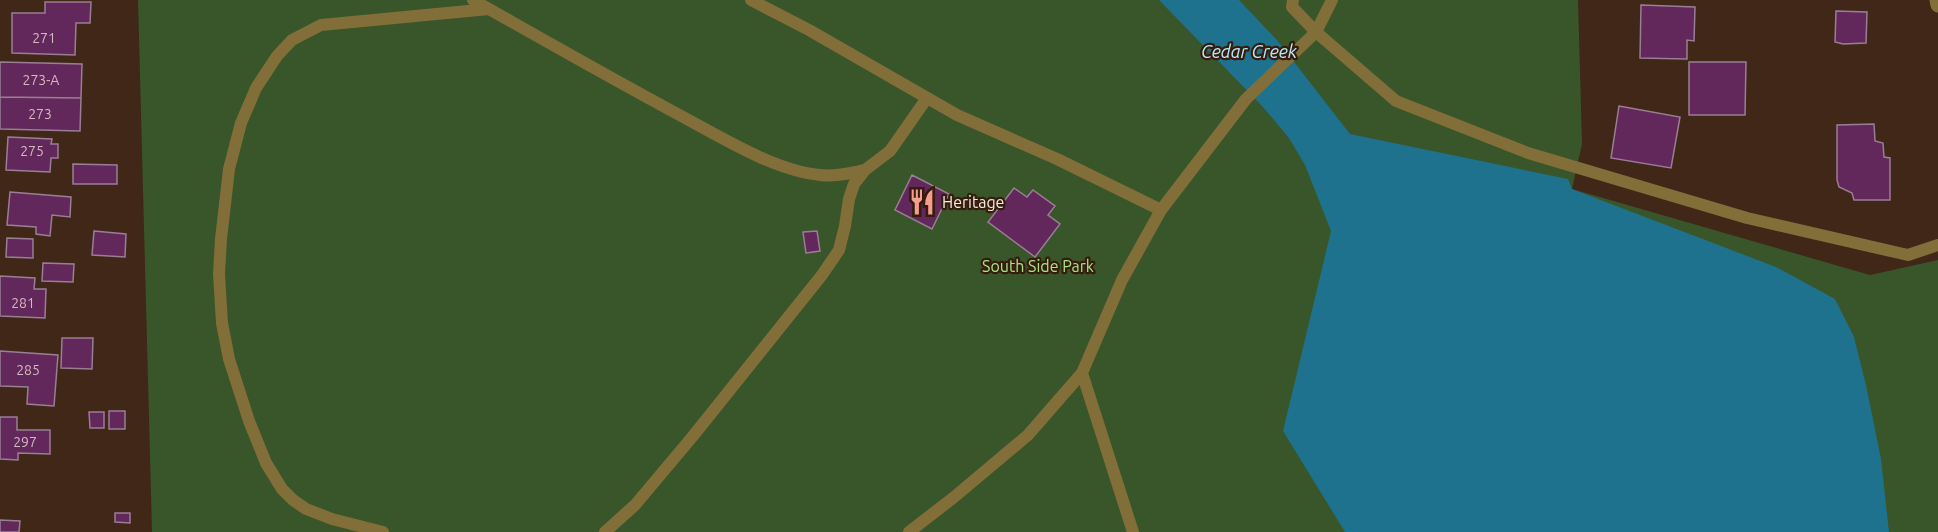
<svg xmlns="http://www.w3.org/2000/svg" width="1938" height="532" viewBox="0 0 1938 532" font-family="Ubuntu,sans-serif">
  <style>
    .green { fill: #39552a }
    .water { fill: #1e728d }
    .building { fill: #62285b; stroke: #997e94; stroke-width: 1.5 }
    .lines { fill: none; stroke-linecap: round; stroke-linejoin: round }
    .lane { stroke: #826e39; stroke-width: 12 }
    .street { stroke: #826e39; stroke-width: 15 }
    .labels { text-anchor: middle; stroke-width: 4.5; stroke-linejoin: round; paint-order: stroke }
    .number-label { font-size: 14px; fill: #d4b9be }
    .poi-label { font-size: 16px; fill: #fae9df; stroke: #351d0d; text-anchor: start }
    .park-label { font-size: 16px; fill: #a8e587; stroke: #351d0d }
    .water-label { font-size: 18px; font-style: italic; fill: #bae9fd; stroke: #351d0d }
  </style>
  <rect width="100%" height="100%" fill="#402717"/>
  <!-- green -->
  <path class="green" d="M138,0H1578L1582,144L1572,189L1870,275L1938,260V532H152Z"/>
  <!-- water -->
  <path class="water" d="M1159,0H1239L1277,40L1350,134L1568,179L1572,189L1776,267L1835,299L1854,337L1866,385L1881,459L1889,532H1345L1283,431L1331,231L1305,165L1289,138L1263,107Z"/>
  <!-- building -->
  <path class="building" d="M45,2H91L90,23H76L75,55L12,53V13H45Z
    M1641,5L1695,7L1694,41L1687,40V59L1640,58Z
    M1836,11L1867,12L1866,43L1843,44L1835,42Z
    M0,62L82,64L81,98L0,97Z
    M1689,62H1746L1745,115H1689Z
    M0,97L81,98L80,131L0,129Z
    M1619,106L1680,117L1671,168L1611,158Z
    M1874,124L1875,141L1883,143L1884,157L1890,158V200H1854L1852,193L1839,187L1837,180V125Z
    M8,137L52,139L51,144H58V158H51L50,172L6,170Z
    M73,164L117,165V184H73Z
    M912,175L949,194L932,229L895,210Z
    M1014,188L1027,197L1033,190L1055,206L1048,215L1060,224L1035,257L988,222Z
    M10,192L71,197L70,217L52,215L50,236L36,234V227L7,225Z
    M94,231L126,234L125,257L92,255Z
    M817,231L820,251L806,253L803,232Z
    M7,238L33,239V258L6,257Z
    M43,263L74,264L73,282L42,281Z
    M0,276L35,278L34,289H46L45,318L0,316Z
    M62,338H93L92,369L61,368Z
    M0,351L58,355L54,406L27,404L28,387L0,386Z
    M109,411H125V429H109Z
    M89,412H104V428H90Z
    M0,417H17V430H50V454L18,453V460L0,459Z
    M115,513H130V523L115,522Z
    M0,520L20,521L19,532H0Z"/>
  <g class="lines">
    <!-- lane -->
    <path class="lane" d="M473,0C544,40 614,80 685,118C724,139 776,171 820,175C835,177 850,173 865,170
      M751,0L809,30L957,115L1057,159L1161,210
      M1293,0L1292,7L1316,32L1396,101L1528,153L1747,218L1908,255L1938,245
      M1082,373L1122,280L1161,210L1246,99L1316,32L1332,0
      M383,532L332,519L306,509L293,500L282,489L266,463L249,421L229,359L222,323L219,274L221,239L229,169L241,123L256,88L277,56L292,40L321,25L489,9
      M605,532L635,505L693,436L822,275L839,250L845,226L849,199L854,184L865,170L890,151L927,98
      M909,532L953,498L1028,435L1082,373L1133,532"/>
    <!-- street -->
    <path class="street" d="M1937,0L1938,5"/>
  </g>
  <!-- icons -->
  <defs>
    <g id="restaurant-bare" transform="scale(2.07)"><path d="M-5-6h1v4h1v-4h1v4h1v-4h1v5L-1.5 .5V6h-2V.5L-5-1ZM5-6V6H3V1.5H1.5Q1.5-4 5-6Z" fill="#f59d8e" stroke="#351d0d" stroke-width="2.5" paint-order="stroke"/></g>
  </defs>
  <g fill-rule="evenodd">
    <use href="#restaurant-bare" x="922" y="202"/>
  </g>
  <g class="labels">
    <!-- number labels -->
    <g class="number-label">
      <text x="44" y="43">271</text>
      <text x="41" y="85">273-A</text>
      <text x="40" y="119">273</text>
      <text x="32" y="156">275</text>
      <text x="23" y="308">281</text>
      <text x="28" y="375">285</text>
      <text x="25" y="447">297</text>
    </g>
    <!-- poi labels -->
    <g class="poi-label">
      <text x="942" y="208">Heritage</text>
    </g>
    <!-- park labels -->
    <g class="park-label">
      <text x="1038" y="272">South Side Park</text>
    </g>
    <!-- water labels -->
    <g class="water-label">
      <text x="1249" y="58">Cedar Creek</text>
    </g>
  </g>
</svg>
